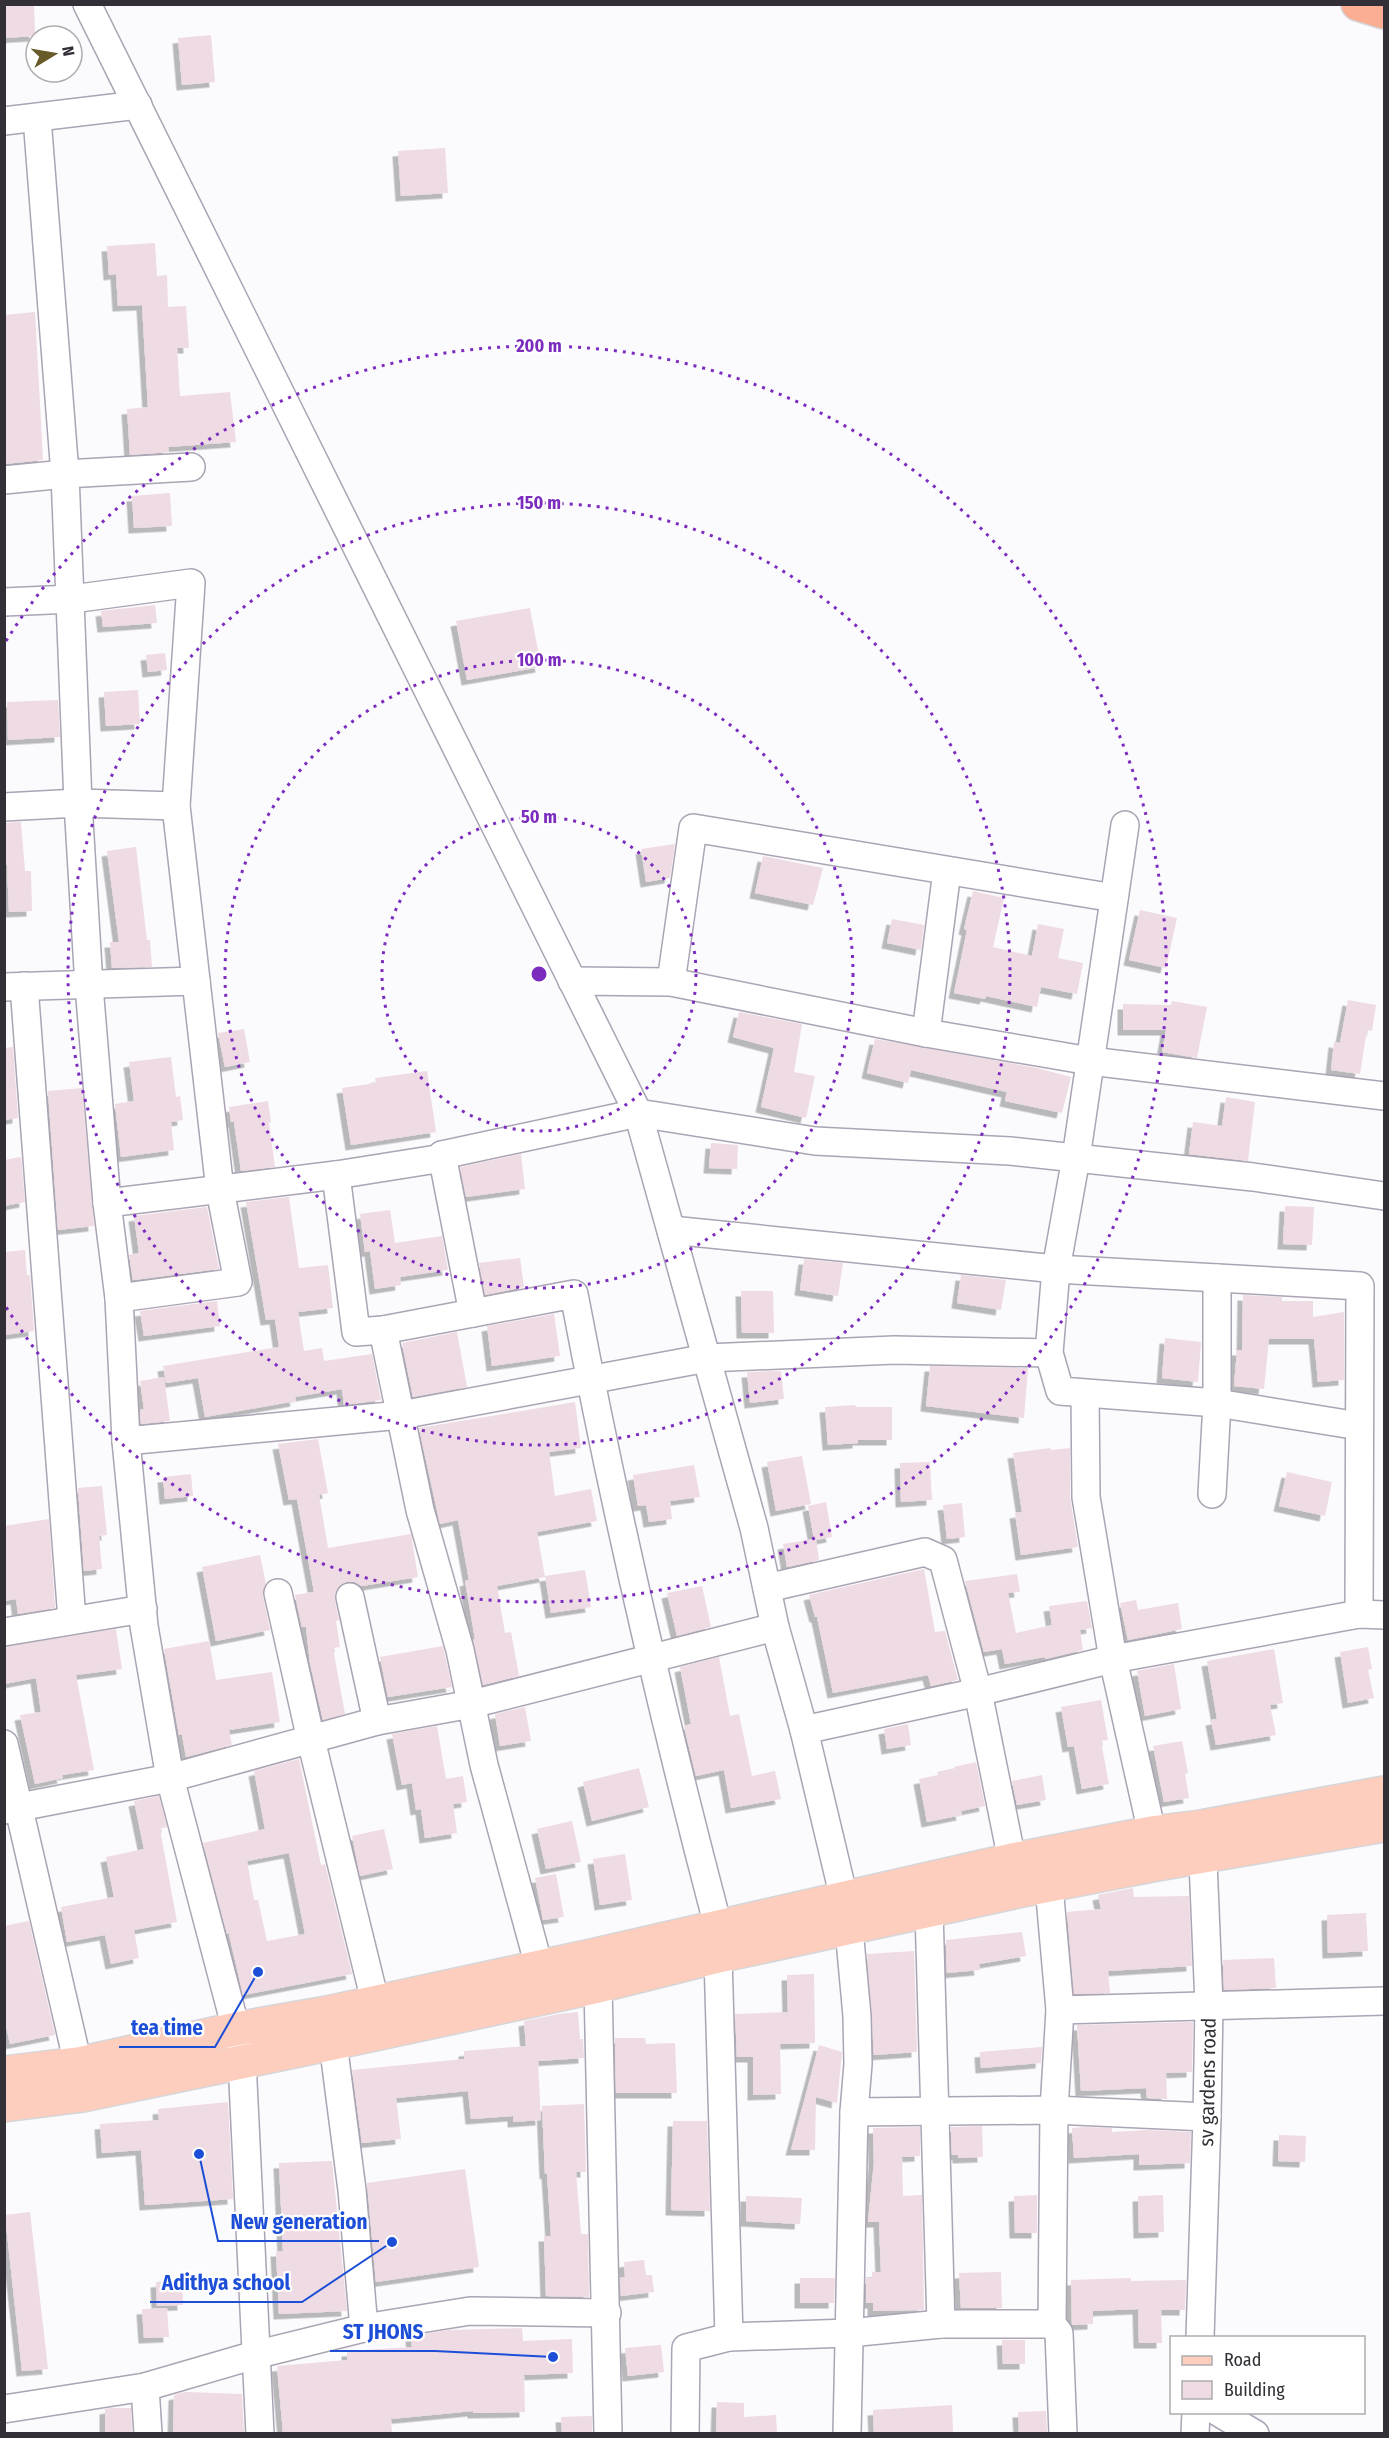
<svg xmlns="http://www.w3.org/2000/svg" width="1389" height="2438" viewBox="0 0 1389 2438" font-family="'Fira Sans Condensed',sans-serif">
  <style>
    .building { fill: #efdbe3; fill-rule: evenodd; filter: url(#shadow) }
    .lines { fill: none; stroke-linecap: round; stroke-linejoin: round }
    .minor-casing { stroke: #aaa4b4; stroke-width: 30 }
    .major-casing { stroke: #d6d5d7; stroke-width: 36 }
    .highway-casing { stroke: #d6d5d7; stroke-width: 36 }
    .minor { stroke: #fff; stroke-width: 27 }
    .major { stroke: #fdcebe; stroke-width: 33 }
    .highway { stroke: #fbae93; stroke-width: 33 }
    .ring { fill: none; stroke: #7b2cbf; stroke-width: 3; stroke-dasharray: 3 6 }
    .labels { text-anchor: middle; stroke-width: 4.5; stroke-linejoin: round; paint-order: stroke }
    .street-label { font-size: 20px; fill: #322f36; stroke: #fff }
    .centre { fill: #7b2cbf; stroke: #fff; stroke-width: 3 }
    .ring-label { font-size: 18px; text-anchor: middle; font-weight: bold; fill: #7b2cbf; stroke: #fff; stroke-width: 4.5; stroke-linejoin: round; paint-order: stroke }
    .leader { fill: none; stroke: #1d4ed8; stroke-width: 2 }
    .callout-dot { fill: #1d4ed8; stroke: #fff; stroke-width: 2 }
    .callout-label { font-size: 21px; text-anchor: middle; font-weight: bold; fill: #1d4ed8; stroke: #fff; stroke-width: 4.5; stroke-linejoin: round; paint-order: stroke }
  </style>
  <defs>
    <filter id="shadow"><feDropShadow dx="-5.5" dy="5.5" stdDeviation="0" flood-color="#0004"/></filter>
  </defs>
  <rect width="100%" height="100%" fill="#fbfafd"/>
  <!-- building -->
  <path class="building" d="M4,4H34L35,36L4,38Z
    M211,35L215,82L182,85L178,38Z
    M445,148L448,193L401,196L398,151Z
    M155,243L157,276L167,275L168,307L186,306L189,348H177L180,396L230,392L236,442L168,447L169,452L130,455L127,409L148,407L142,305L118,306L116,274L109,275L107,246Z
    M35,312L43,460L4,464V315Z
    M170,493L172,526L134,528L132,496Z
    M155,605L157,623L103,627L101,611Z
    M530,608L541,667L467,680L456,621Z
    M165,653L167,670L148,672L146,655Z
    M138,690L140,724L106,726L104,692Z
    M58,700L60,737L8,740L7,702Z
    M21,822L25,871H31L32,911L9,912L7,865H4V823Z
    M675,844L670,878L646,882L641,849Z
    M136,847L147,940H150L152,967L112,968L110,942H119L107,851Z
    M763,856L823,868L813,905L755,893Z
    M973,891L1004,898L993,947L1032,956L1038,924L1064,929L1058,958L1083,963L1077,994L1041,987L1037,1007L986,996L985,999L954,993L967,930L964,929Z
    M1140,910L1177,918L1166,968L1129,960Z
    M892,919L924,925L921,950L887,943Z
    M1348,1000L1376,1005L1372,1031L1367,1030L1360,1074L1331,1070L1334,1042L1340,1043Z
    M1172,1001L1207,1007L1197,1058L1162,1052L1166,1030H1123V1004L1171,1005Z
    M739,1012L802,1024L794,1072L815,1076L806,1118L761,1107L774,1048L733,1037Z
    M244,1029L250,1062L225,1067L218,1033Z
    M875,1039L1037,1068L1071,1077L1062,1113L1005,1101L1007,1092L911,1070L908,1083L867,1073Z
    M13,1047L18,1118L4,1120V1048Z
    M171,1057L176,1097L180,1096L183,1120L171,1122L174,1150L121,1157L115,1104L134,1101L129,1062Z
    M427,1071L436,1132L351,1145L342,1088L376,1083L375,1078Z
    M82,1088L94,1226L58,1230L48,1091Z
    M1226,1097L1255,1102L1248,1161L1189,1154L1193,1122L1222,1126Z
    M268,1101L271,1122L269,1123L275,1167L241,1171L234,1122H231L229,1107Z
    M711,1143L738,1145L737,1169L709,1168Z
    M521,1154L525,1189L466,1197L460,1167Z
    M21,1157L25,1202L4,1206V1160Z
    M289,1197L299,1268L328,1265L333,1308L298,1312L304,1351L322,1348L324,1361L372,1354L381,1400L344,1405L342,1389L295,1397L296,1401L205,1417L198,1378L166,1383L163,1366L279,1347L275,1319L266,1320L246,1202Z
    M1285,1206L1314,1207L1312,1245L1283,1244Z
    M207,1207L219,1269L133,1280L129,1255L139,1253L134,1216Z
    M390,1210L395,1243L442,1236L448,1270L400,1277L401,1285L375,1289L370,1251L365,1252L360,1214Z
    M25,1250L27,1275H30L34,1331L4,1335V1252Z
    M520,1258L524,1287L485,1295L479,1263Z
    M804,1259L843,1263L838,1296L800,1290Z
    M961,1275L1006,1280L1001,1310L957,1303Z
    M741,1291H773L774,1333H742Z
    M1243,1295L1282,1297V1301H1313V1317L1344,1312V1380L1318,1382L1314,1339H1269L1264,1389L1234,1386L1237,1350H1242Z
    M217,1301L220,1326L144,1336L140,1311Z
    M554,1314L560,1356L492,1366L487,1326Z
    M457,1332L467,1387L413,1397L402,1343Z
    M1165,1338L1201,1342L1198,1382L1162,1378Z
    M930,1366L1028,1368L1024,1418L926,1406Z
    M781,1371L784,1399L750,1403L747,1372Z
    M164,1377L170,1421L141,1424L140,1410L144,1409L140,1381Z
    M575,1402L581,1448L549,1452L555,1496L591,1489L597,1521L537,1532L545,1577L497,1586L505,1633L511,1632L519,1676L483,1685L473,1639H475L465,1581L469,1580L458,1520L440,1524L419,1428Z
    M855,1405L856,1407H892V1440H858V1443L828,1445L825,1407Z
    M318,1439L328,1493L319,1495L328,1548L411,1534L418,1577L362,1586L355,1582H347L339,1586L335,1593V1600L339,1620L336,1621L340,1647L333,1648L345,1714L323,1720L310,1663L306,1627H302L295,1595L314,1592L297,1499L289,1500L278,1444Z
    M1050,1448L1051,1450L1070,1448V1497L1078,1547L1021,1555L1015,1513L1022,1512L1013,1453Z
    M802,1456L811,1504L776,1511L767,1462Z
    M930,1462L932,1500L901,1502L900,1463Z
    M694,1465L700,1497L670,1501L672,1519L649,1522L646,1505L638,1506L633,1475Z
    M1287,1472L1332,1482L1325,1516L1279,1506Z
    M191,1474L193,1496L165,1499L163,1477Z
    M102,1486L107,1535L99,1536L102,1569L84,1571L78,1488Z
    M826,1502L832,1537L816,1540L819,1560L787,1567L783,1544L814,1539L808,1506Z
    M962,1503L965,1537L947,1539L943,1505Z
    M49,1519L55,1608L18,1614L16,1599L4,1601V1526Z
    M260,1555L266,1584L263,1596L270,1630L216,1641L202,1567Z
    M924,1569L935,1632L945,1631L958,1680L931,1686L928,1675L833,1693L817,1617H815L809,1595Z
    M585,1570L591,1607L551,1613L545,1576Z
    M1017,1574L1020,1592L1008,1593L1016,1633L1052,1625L1049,1606L1087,1601L1092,1628L1080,1630L1083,1650L1045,1659V1657L1005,1664L1002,1649L984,1652L965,1581Z
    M702,1586L711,1627L677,1636L667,1593Z
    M1136,1600L1138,1610L1178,1603L1182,1629L1128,1640L1120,1603Z
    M116,1629L122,1669L76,1675L94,1770L62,1775L63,1778L35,1784L20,1715L41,1712L36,1678L4,1684V1647Z
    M209,1641L216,1680L272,1672L280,1722L229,1730L232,1745L186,1757L182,1735H179L164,1649Z
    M443,1646L452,1687L388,1697L380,1657Z
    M1368,1647L1372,1669L1368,1670L1374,1698L1348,1703L1340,1652Z
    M1274,1649L1283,1703L1270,1705L1276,1735L1216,1745L1211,1720L1217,1719L1207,1661Z
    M719,1657L730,1716L739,1714L752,1776L775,1771L781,1799L731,1808L724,1770L696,1776L684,1726L691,1724L680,1667Z
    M1184,1662L1174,1664L1181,1709L1145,1716L1137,1671Z
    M1101,1700L1108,1740L1101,1741L1109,1784L1082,1789L1074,1746L1068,1747L1061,1707Z
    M525,1707L531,1741L500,1746L495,1714Z
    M908,1724L911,1745L887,1749L884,1729Z
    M437,1726L446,1779L463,1776L467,1802L453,1804L457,1833L425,1838L421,1809L416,1810L412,1783L402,1785L392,1734Z
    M1182,1741L1188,1773L1185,1774L1189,1798L1164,1802L1153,1746Z
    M299,1759L321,1865L325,1864L352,1974L243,1995L229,1934H227L203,1843L265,1829L254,1771ZM289,1853L305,1934L267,1941L258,1900H254L247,1861Z
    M976,1762L985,1806L961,1811L962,1815L927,1822L919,1779L938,1775L937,1772L955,1768L954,1767Z
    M639,1768L649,1807L592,1821L583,1782Z
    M1042,1775L1046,1800L1017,1805L1012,1781Z
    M159,1796L167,1827L160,1829L177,1922L134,1930L139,1958L111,1964L105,1935L67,1942L61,1907L114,1897L106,1857L144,1849L134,1801Z
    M572,1821L581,1862L546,1869L537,1829Z
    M384,1829L393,1869L360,1876L352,1836Z
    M625,1854L632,1900L600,1905L593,1859Z
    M556,1874L564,1917L543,1920L535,1878Z
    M1133,1888L1134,1897L1189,1896L1192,1966L1108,1971L1110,1993L1074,1994L1067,1912L1101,1909L1098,1895Z
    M1366,1913L1368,1951L1328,1953L1327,1915Z
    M29,1921L55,2035L10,2044L4,2017V1926Z
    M1022,1932L1026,1956L979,1964L980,1970L947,1973L946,1940Z
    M914,1951L917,2052L874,2055L867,1954Z
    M1274,1958L1276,1988L1224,1990L1223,1960Z
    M814,1974L815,2043L780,2044L781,2094L753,2095V2057H737L735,2014L788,2012L787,1975Z
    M578,2012L580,2039H583L584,2058L538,2061L541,2120L513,2122V2116L471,2119L468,2091L396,2098L401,2139L362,2143L352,2070L464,2059V2051L526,2046L524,2021L559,2014Z
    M1193,2022L1192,2072L1166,2073L1167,2099L1147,2098L1146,2088L1081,2091L1077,2025Z
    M615,2038H645L646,2044L675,2043L677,2093H616Z
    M819,2045L842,2052L837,2103L816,2097L815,2150H791Z
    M1042,2047L1041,2063L981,2068L980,2052Z
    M228,2102L233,2199L145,2205L141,2150L102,2153L100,2124L159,2120L158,2109Z
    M584,2104L586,2172H576L581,2234H588L589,2297L546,2296L544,2236H551L547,2173L545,2174L542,2106Z
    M673,2121H707L710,2211L671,2210Z
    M982,2126L983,2157L958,2158V2155H952L951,2127Z
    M920,2127V2156L902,2157L903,2196L922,2195L924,2310L873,2311V2303H866V2278H872V2272H881L879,2222H868L874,2162L873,2128Z
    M1085,2127L1112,2128V2132L1148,2130L1191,2132L1190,2163L1139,2165V2154L1074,2158L1072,2128Z
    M1279,2135L1306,2136L1305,2162L1278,2161Z
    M332,2161L347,2311L279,2314L276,2251H283L279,2163Z
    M465,2169L479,2267L376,2282L367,2183Z
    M1037,2195V2233H1015L1014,2196Z
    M1163,2195L1164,2232L1139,2233L1138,2196Z
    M746,2196L802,2198L800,2224L746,2221Z
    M30,2212L48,2369L22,2371L5,2215Z
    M644,2260L646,2275H652L654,2292L621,2296L620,2278L625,2277L624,2262Z
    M1001,2272L1002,2308H961L959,2273Z
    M800,2278H835L834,2303H800Z
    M1131,2278V2281L1186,2280L1185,2310H1161L1162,2343H1139L1138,2309L1093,2311V2324L1072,2325L1071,2280Z
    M182,2280L183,2305L157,2306L156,2282Z
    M167,2308L169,2337L144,2338L142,2309Z
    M522,2328L523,2341L572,2339L573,2373L524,2375L525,2412L473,2413V2411L391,2419L392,2433H283L277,2366L347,2360V2351L412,2347L411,2336L449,2330Z
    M1002,2340H1025V2364H1003Z
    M661,2345L664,2372L628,2376L625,2348Z
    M185,2392L242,2394L244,2433H173L174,2395Z
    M717,2402L744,2403V2417L776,2415L777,2433H716Z
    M952,2405L953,2433H874L873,2410Z
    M111,2408H131L132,2433H105V2409Z
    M1046,2411L1047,2433H1019L1018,2412Z
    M592,2416V2433H562L561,2417Z"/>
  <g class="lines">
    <!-- minor casing -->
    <g class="minor-casing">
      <g id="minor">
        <path d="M87,4L638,1113L754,1528L775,1627L804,1730L844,1898L849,1929L857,2016L858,2064L854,2112L847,2434"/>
        <path d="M37,118L65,474L78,803L89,986L107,1203L119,1298L126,1441L144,1626L170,1778L236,2029L242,2061L260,2434"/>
        <path d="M4,121L138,105"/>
        <path d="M4,480L65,474L191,467"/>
        <path d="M4,602L72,599L191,583L176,806L220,1190L238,1282L119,1298"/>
        <path d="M4,807L78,803L176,806"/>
        <path d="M1125,825L1076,1158L1056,1269L1049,1353L1060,1391L1217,1403L1359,1426"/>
        <path d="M572,981L671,982L926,1033L1090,1061L1384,1096"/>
        <path d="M671,982L693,828L1114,898"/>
        <path d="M24,986L72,1620"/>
        <path d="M4,987L196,981"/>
        <path d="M926,1033L947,871"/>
        <path d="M442,1155L473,1313"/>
        <path d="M336,1175L356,1332L383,1330L574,1294C614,1506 663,1717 718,1926"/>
        <path d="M107,1203L336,1175L437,1159L442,1155L638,1113L815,1141L1010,1151L1253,1177L1384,1196"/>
        <path d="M671,1230L1056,1269L1360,1286L1359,1614"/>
        <path d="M383,1330L420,1510L460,1650L484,1765L539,1966"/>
        <path d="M1085,1394L1086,1497L1113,1659L1152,1833"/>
        <path d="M126,1441L401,1415L707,1358L894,1350L1049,1353"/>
        <path d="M1212,1494L1217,1403V1278"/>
        <path d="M767,1588L925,1552L943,1560L978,1692L1012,1860"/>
        <path d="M278,1593L311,1740L375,2001"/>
        <path d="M350,1597L377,1721"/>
        <path d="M4,1632L143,1609"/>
        <path d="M804,1730L978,1692L1113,1659L1359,1614L1384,1615"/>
        <path d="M4,1744L78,2064"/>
        <path d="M4,1810L170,1778L377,1721L472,1704L775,1627"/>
        <path d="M1049,1886L1060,2010L1054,2110L1052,2324L1059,2333L1063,2434"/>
        <path d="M929,1911L941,2324"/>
        <path d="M718,1956L729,2337"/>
        <path d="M598,1986L608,2434"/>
        <path d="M1060,2010L1384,2001"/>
        <path d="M333,2043L352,2190L364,2328"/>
        <path d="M854,2112L1054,2110L1207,2117"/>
        <path id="s1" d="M1200,2338L1207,2117L1209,2005L1202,1837"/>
        <path d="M145,2387L148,2434"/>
        <path d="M4,2409L145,2387L255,2355L364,2328L470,2311L607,2313"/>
        <path d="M1218,2412L1255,2434"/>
        <path d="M685,2434L686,2348L729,2337L849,2333L941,2324H1052"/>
        <path d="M1195,2434L1196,2412"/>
      </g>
    </g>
    <!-- major casing -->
    <g class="major-casing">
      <path id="major" d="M4,2073L78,2064L236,2029L327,2013L591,1956L1012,1860L1152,1833L1201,1827L1384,1793
        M4,2105L83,2095L333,2043L598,1986L718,1956L1018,1891L1157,1864L1384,1825"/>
    </g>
    <!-- highway casing -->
    <g class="highway-casing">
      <path id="highway" d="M1358,4L1384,12"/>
    </g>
    <!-- minor -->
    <use href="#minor" class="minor"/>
    <!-- major -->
    <use href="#major" class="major"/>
    <!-- highway -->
    <use href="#highway" class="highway"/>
  </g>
  <!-- distance rings -->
  <g class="ring">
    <circle cx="539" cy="974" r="157"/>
    <circle cx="539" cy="974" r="314"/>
    <circle cx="539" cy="974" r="471"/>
    <path d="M6 641A628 628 0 1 1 6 1307"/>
  </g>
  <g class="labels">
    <!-- street labels -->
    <g class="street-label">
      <text dy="7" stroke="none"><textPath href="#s1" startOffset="256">sv gardens road</textPath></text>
    </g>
  </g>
  <circle cx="539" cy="974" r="9" class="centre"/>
  <g class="ring-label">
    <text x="539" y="352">200 m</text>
    <text x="539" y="509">150 m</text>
    <text x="539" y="666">100 m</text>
    <text x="539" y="823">50 m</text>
  </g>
  <!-- callouts -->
  <path class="leader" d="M258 1972L215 2047H119M199 2154L218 2241H379M392 2242L302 2302H150M553 2357L435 2351H330"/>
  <g class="callout-dot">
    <circle cx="258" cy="1972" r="6"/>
    <circle cx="199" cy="2154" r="6"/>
    <circle cx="392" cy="2242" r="6"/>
    <circle cx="553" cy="2357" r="6"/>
  </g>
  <g class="callout-label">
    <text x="167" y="2035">tea time</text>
    <text x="299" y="2229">New generation</text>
    <text x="226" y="2290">Adithya school</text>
    <text x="383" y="2339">ST JHONS</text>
  </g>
  <!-- border -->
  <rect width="1389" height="2438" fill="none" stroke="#322f36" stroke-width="12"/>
  <!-- legend -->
  <rect x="1170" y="2336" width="195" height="78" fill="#ffffff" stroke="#adacaf" stroke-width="1.5"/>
  <rect x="1182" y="2356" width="30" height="9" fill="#fdcebe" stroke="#adacaf" stroke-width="1.5"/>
  <text x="1224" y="2366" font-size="18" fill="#322f36">Road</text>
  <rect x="1182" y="2381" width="30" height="18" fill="#efdbe3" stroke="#adacaf" stroke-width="1.5"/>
  <text x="1224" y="2396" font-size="18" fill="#322f36">Building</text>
  <!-- north arrow -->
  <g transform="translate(54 54) rotate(79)"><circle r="28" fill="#ffffff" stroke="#adacaf" stroke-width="1.5"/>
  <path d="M0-4.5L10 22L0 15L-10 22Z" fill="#685b28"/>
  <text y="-9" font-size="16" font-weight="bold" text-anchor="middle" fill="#322f36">N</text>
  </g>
</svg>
